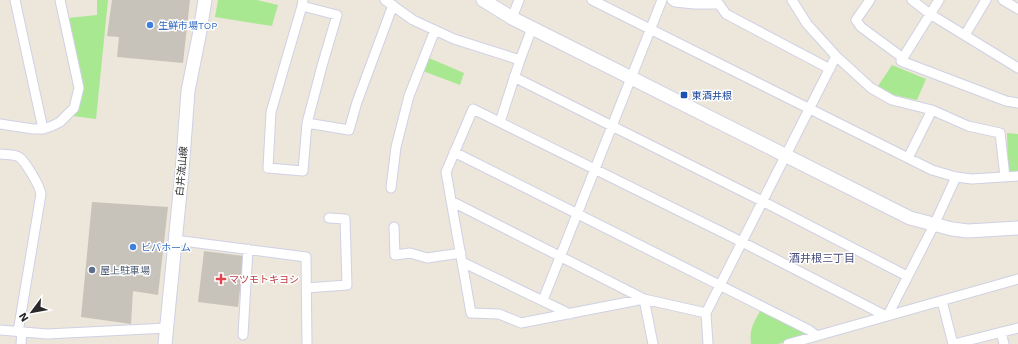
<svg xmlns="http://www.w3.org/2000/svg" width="1018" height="344" viewBox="0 0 1018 344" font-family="'Work Sans','Noto Sans JP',sans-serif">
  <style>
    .green { fill: #a8e891 }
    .building { fill: #c8c3ba }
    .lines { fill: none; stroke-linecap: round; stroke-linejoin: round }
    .street-casing { stroke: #cfd1e4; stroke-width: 11 }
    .secondary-casing { stroke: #cfd1e4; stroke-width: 15 }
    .street { stroke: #fff; stroke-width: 9 }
    .secondary { stroke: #fff; stroke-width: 13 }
    .shop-dot { fill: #3f7fe0; stroke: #fff; stroke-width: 1.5 }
    .transit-dot { fill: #1a4fb4; stroke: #fff; stroke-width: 1.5 }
    .service-dot { fill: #5c6f8a; stroke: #fff; stroke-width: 1.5 }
    .health-dot { fill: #e0444e; stroke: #fff; stroke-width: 1.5 }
    .labels { text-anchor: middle; stroke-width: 3; stroke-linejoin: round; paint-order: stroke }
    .shop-label { font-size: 10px; fill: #366cbe; stroke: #fff; text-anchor: start }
    .transit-label { font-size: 10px; fill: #164399; stroke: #fff; text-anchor: start }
    .street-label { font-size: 10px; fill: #292929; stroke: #fff }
    .service-label { font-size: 10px; fill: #4e5e75; stroke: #fff; text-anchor: start }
    .health-label { font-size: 10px; fill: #be3a42; stroke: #fff; text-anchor: start }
    .neighbourhood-label { font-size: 11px; fill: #464c7d; stroke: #fff }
  </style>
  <rect width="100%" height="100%" fill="#ede6da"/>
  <!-- green -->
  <path class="green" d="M97,0H108L96,119L73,116L77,109L68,18L97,15Z
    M218,0H257L278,5L272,26L215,17Z
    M429,58L464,73L460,85L423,71Z
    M892,65L926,79L917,100L894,95L878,86Z
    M1007,133L1018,134V172L1011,173L1008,171Z
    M761,309L806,332V336L778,344H751C749,328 754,323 761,309Z"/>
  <!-- building -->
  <path class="building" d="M112,0H190L183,63L117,57L119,37L107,36Z
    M92,202L168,207L158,295L133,291L131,324L81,317Z
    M204,251L244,256L238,307L198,302Z"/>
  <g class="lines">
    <!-- street casing -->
    <g class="street-casing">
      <path id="street" d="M15,0L43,129
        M385,0L413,20L454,39L520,60
        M592,0L932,170L956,177L972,179L1018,176
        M672,0L675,2L694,4H719L726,14L830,69
        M792,0L807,24L836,56L871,88L892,100L932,110L968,126L1000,133L1005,177
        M870,0L856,20L861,27L903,58
        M912,0L930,14L1018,68
        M939,0L901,61L1006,101L1018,103
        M1003,0L1018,9
        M302,6L337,15L322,66L307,123L303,171L268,168L271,112L302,6L303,0
        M512,18L519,0
        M965,35L986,0
        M514,77L762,201L907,276
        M500,122L520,60L532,28
        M307,123L349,130L357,102L393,5
        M0,124L33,129H43L52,126L60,122L74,108L79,88L60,0
        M454,152L809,330L817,336
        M0,154C6,155 14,154 19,157C25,161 40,186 41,194L18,332
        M908,158L932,110
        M391,188L396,147L409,96L435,30
        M451,201L644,299L653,344
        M394,227L395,255L410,253L427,258L461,253
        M175,240L306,257L307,344
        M462,262L570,314
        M306,288L347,285L345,219L329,218
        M543,300L662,0
        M942,301L953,344
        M706,313L644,299L521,323L499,314L471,313L446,172L473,109L742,242L886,316
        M888,315L934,225L956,177
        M0,330L47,334L167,328
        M1001,332L1004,344
        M243,335L248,249
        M21,344L22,332
        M708,344L706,313L836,56
        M788,344L1018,279
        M954,344L1018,328"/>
    </g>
    <!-- secondary casing -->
    <g class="secondary-casing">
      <path id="secondary" d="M483,0L512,18L910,218L952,229L968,231L1018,228
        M165,344L182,172L188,91L200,31L205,0"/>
    </g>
    <!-- street -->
    <use href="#street" class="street"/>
    <!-- secondary -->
    <use href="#secondary" class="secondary"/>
  </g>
  <!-- markers -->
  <g class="shop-dot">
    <circle cx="150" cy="25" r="4"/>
    <circle cx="133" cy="247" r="4"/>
  </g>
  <rect class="transit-dot" x="680" y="91" width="8" height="8" rx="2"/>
  <circle class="service-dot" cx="92" cy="270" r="4"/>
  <path class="health-dot" d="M219 273h4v4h4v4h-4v4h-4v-4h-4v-4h4z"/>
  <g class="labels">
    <!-- shop labels -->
    <g class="shop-label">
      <text x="158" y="29">生鮮市場TOP</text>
      <text x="141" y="251">ビバホーム</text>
    </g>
    <!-- transit labels -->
    <g class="transit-label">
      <text x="692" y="99">東酒井根</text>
    </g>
    <!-- street labels -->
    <g class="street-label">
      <text transform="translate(181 171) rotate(-85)" y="4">白井流山線</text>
    </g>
    <!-- service labels -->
    <g class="service-label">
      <text x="100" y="274">屋上駐車場</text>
    </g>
    <!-- health labels -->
    <g class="health-label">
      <text x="229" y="283">マツモトキヨシ</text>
    </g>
    <!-- neighbourhood labels -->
    <g class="neighbourhood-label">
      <text x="822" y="262">酒井根三丁目</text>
    </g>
  </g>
  <!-- north arrow -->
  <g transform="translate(32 312) rotate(238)" stroke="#ffffff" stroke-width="3" paint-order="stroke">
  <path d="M0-3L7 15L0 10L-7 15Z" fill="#292929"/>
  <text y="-6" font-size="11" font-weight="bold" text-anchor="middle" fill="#292929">N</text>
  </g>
</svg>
